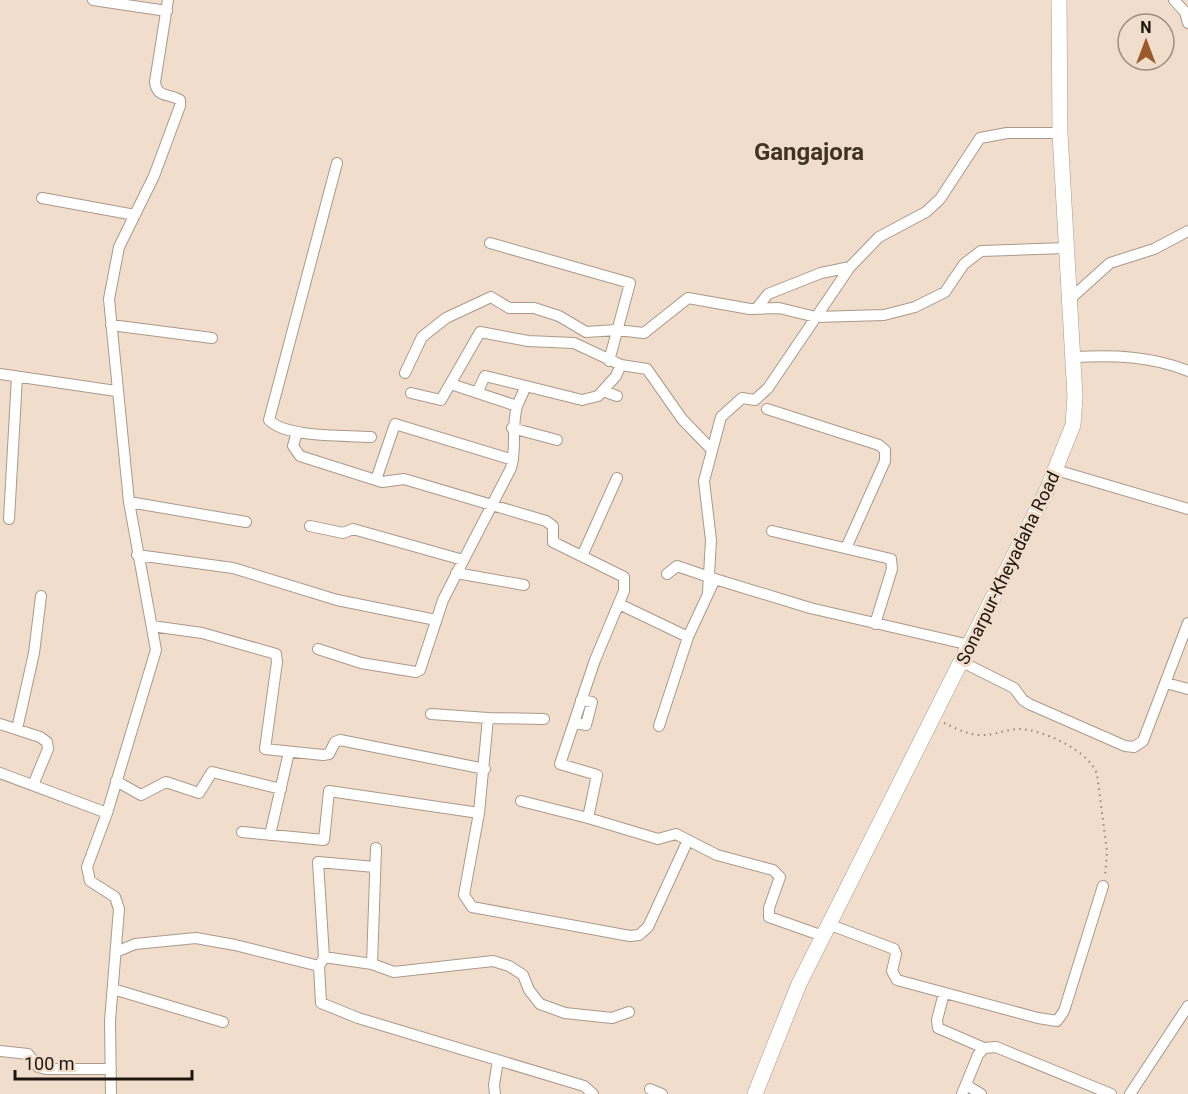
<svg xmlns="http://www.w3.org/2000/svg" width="1188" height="1094" viewBox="0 0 1188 1094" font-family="Roboto,sans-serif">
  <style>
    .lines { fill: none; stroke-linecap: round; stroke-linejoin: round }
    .street-casing { stroke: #ab9988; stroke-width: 12 }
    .secondary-casing { stroke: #ab9988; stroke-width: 16 }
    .path { stroke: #95877a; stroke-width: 2; stroke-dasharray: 1.5 4.5; stroke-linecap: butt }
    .street { stroke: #fff; stroke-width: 10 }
    .secondary { stroke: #fff; stroke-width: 15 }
    .labels { text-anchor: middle; stroke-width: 6; stroke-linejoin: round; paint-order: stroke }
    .street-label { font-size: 18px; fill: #1d1610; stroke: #f1ddcb }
    .district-label { font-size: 24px; font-weight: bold; fill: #413324; stroke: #f1ddcb }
  </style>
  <rect width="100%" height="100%" fill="#f1ddcb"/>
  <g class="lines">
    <!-- street casing -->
    <g class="street-casing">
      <path id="street" d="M93,0L167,11
        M1174,0L1185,12L1188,23
        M337,163L269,420C286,438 346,435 371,437
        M42,198L135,215
        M490,243L630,283L609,361
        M1070,299L1110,263L1154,249L1188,231
        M757,308L768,294L821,273L850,267
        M111,325L212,338
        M1075,357C1113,355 1152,356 1188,371
        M621,365L647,369L682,419L712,450
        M405,373L422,337L446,318L491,297L509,308H534L559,316L586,332L617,330L644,333L688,298L750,309L779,308L816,317L884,315L915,307L945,292L964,264L981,251L1066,248
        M0,374L116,391
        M451,384L517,406L526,386
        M603,391L617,396
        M411,393L441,400L480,332L528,341L574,343L621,365L616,376L598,396L582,400L485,376L477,393
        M767,409L879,445L885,450V461L846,548
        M512,428L557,440
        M297,432L293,446L300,456L382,482L404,479L546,521L553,526V542L624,577V591L595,660L560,764L597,775L588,818L658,839L676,834L717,855L773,870L780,877L769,908V917L823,936
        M1056,470L1188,509
        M376,480L395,424L513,460
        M129,502L246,522
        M9,519L17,377
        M310,526L343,533L353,529L463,560
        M772,531L891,559L892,569L875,624
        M137,555L233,568L337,600L436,620
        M582,556L617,478
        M456,573L524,585
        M667,574L677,566L715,579
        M708,592L711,540L704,481L721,417L742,398L755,400L768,388L850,267L879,237L926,212L940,199L980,138L1007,133H1060
        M619,604L688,637
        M152,626L202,633L276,654L277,662L265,749L323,755L329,754L335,742L340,740L485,769
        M318,649L361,663L416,672L420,670L443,600L511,468C517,448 511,428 517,406
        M962,662L1014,688L1023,700L1029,704L1125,746L1134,747L1143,741L1188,623
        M1166,683L1188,689
        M431,714L488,718L544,719
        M488,718L479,813L464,895L472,907L630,936L639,935L648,927L688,840
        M574,723L586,725L592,702L581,700
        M0,724L40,737L47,742L48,749L33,785
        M659,726L688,637L715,579L810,608L970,645
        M17,729L34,653L41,596
        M0,773L107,813
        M116,781L141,795L166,782L199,793L212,772L281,789
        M521,801L588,818
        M242,832L324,840L329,791L479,813
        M270,835L289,752
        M828,924L894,949L896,954L892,971L897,980L1038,1018L1057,1021L1064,1011L1103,886
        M116,952L135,944L196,938L235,945L319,966L321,1003L358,1018L584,1086L593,1094
        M324,957L372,964L394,972L493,961L509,966L523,975L529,990L540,1004L565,1013L612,1018L629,1012
        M321,963L324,957L318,862L375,867
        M372,964L376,848
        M113,989L223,1022
        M944,993L937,1020L938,1028L984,1048
        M0,1051L28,1054L38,1067L46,1069H111
        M966,1085L981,1094
        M650,1089L662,1094
        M111,1094L110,1021L119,909L115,897L90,881L87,867L107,813L156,650L129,502L109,299L119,247L154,176L180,106V100C168,93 157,98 155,82L168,0
        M495,1094L494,1085L498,1060
        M962,1094L978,1055L984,1048L996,1047L1111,1094
        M1130,1094L1188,1006"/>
    </g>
    <!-- secondary casing -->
    <g class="secondary-casing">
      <path id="secondary" d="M755,1094L799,984L1047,490L1073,425L1075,397L1060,133L1059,0"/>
    </g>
    <!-- path -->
    <path class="path" d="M944,723C955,728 966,734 979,735C993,736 1006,729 1020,729C1044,730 1089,751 1097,774L1107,852L1105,877"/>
    <!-- street -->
    <use href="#street" class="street"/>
    <!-- secondary -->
    <use href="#secondary" class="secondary"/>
  </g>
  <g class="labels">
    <!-- street labels -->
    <g class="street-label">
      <text transform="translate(1008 568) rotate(-64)" y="6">Sonarpur-Kheyadaha Road</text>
    </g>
    <!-- district labels -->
    <g class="district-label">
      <text x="809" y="160">Gangajora</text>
    </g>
  </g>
  <!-- north arrow -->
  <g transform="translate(1146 42)"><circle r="28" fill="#f1ddcb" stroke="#9c8d80" stroke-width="1.5"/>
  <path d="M0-4.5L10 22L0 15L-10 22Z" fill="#9c5929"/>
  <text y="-9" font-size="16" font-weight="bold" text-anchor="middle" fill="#1d1610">N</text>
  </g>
  <!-- scale -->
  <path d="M15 1070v9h177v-9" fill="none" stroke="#1d1610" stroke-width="3"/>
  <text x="24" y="1070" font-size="18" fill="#1d1610" stroke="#f1ddcb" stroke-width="4.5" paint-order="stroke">100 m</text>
</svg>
